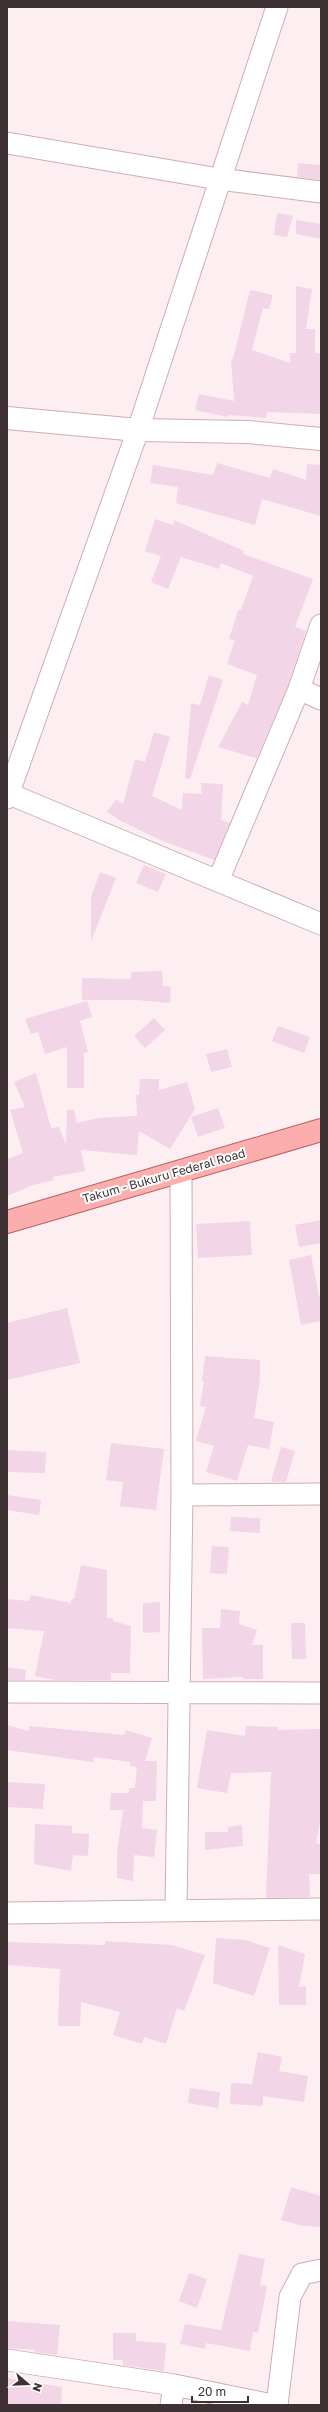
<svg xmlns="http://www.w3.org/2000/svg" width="328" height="2412" viewBox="0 0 328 2412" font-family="'Golos Text',sans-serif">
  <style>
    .building { fill: #f2d5e7 }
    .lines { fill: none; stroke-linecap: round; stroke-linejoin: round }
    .minor-casing { stroke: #ceadb5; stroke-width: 23 }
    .tertiary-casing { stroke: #ceadb5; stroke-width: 24 }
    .primary-casing { stroke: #b85f60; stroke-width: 24 }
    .minor { stroke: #fff; stroke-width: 21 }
    .tertiary { stroke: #fff; stroke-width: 22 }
    .primary { stroke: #fcaeae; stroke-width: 22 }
    .labels { text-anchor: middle; stroke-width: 4; stroke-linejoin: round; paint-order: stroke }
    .street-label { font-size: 12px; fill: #3e3134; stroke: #fff }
  </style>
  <rect width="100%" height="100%" fill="#fdeef2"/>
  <!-- building -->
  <path class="building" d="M298,163L321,165V180L297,177Z
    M277,213L293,216L287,237L274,235Z
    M296,220L321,224V239L296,234Z
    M296,286L312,289L306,329H315V353H321V414L267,412L266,418L229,415L228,417L195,410L199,394L234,401L231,359H233L250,290L273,295L269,309L263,308L252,350L290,363V353H296Z
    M217,463L270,478L273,469L306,480L307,464L321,465V516L262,499L255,525L176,503L178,487L150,483L153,465L213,475Z
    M155,519L173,525L174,520L244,551L243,554L313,579L295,627L306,631L288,685L256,760V758L218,747L242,702L248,705L257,675L227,664L235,640L229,639L238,610H241L253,576L221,563L219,569L181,557L168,589L151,582L161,556L145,551Z
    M209,675L223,680L190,779L185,778L191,703L200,705Z
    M154,732L170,737L152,796L182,810L183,793L202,794L201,783L223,784L221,820L230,823L214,860L160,840L121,821L107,812L116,799L123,804L135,759L145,762Z
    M144,865L166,874L158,892L136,883Z
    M100,872L116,878L91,941V897Z
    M162,971L163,986L171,987L170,1003L137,1000H82V978L131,979V972Z
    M87,1001L92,1017L80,1021L88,1052L84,1053V1088H67V1047L45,1054L38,1032L31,1034L25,1019Z
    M154,1018L165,1030L145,1048L134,1036Z
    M278,1026L310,1037L304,1053L272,1041Z
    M227,1049L232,1067L211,1072L206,1054Z
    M36,1073L51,1128L59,1127L66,1145L67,1110H74L77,1123L99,1118L137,1116L136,1095H139L140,1079H159V1090L187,1082L195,1109L170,1149L139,1131L137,1155L81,1150L85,1171L53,1177L54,1180L33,1185L7,1196V1159L23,1153L10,1110L25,1107L14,1082Z
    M218,1108L225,1128L198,1137L191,1117Z
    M321,1220V1243L299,1247L295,1225Z
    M250,1221L252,1255L198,1258L196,1224Z
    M311,1255L319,1296L321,1295V1321L301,1325L289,1260Z
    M67,1308L80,1363L7,1380V1323Z
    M205,1356L260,1360V1379L254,1418L274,1422L269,1449L248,1445L237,1481L206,1472L214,1446L196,1441L206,1407L200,1406L204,1381H202Z
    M111,1443L164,1449L156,1510L120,1506L123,1482L106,1480Z
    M281,1447L295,1451L286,1482H275L271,1481Z
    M7,1450L46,1452L45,1473L7,1472Z
    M7,1495L41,1500L39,1515L7,1510Z
    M231,1517L260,1518V1533L230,1531Z
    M212,1546L229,1547L227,1574L210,1573Z
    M81,1565L107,1570V1618H113V1621L131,1626L130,1673H111V1680H55L35,1676L44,1631L7,1628V1599L29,1601L31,1595L71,1603V1599H74Z
    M160,1602V1632L143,1633V1603Z
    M221,1609L240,1611L239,1624L257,1630L252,1645H263V1679H243V1677L203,1679L202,1628H220Z
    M291,1623H305L306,1659H292Z
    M7,1667L26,1670L25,1680H7Z
    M7,1725L29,1731V1726L124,1735L126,1730L152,1738L145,1761H157L156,1801H143L142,1828L157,1830L154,1857L134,1855L133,1881L117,1878V1853L123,1810H110L111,1793H129V1788H135L137,1767L130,1766V1762L94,1757L93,1762L7,1750Z
    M246,1726L278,1727V1730L321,1729V1817L316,1843L321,1844V1874H309L310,1897L266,1898L271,1772L231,1773L227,1793L197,1788L207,1730L245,1736Z
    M7,1782L45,1784L43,1809L7,1807Z
    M35,1824L72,1826V1833L89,1834L88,1856L73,1855L71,1871L34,1864Z
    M242,1825L243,1846L205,1850V1832H228V1827Z
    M216,1938L245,1940L270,1948L254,1996L213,1983Z
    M105,1941L172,1945L205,1955L184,2011L177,2008L166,2044L144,2037L142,2044L113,2035L120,2012L81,2002L80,2026H58L60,1969L7,1965V1942L105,1945Z
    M278,1945L305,1954L299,1987L306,1986V2005H279Z
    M258,2052L282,2057L279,2071L308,2076L304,2102L263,2096V2106L230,2104L231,2083L252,2084Z
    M190,2088L220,2092L218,2108L188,2103Z
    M291,2187L321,2196V2227L303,2226L281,2220Z
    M239,2254L265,2259L260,2285L267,2286L258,2333L253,2332L250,2351L206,2343L205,2349L180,2344L185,2324L221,2330Z
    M189,2273L207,2279L197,2308L179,2301Z
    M7,2321L60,2325L57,2355L35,2352V2350L7,2348Z
    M113,2333H136V2341L166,2343L164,2371L123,2365V2360H113Z
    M7,2378L62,2387L61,2405H7Z"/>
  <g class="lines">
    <!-- minor casing -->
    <g class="minor-casing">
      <path id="minor" d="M7,143L219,179L321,192
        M299,689L321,699
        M7,793L321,924
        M7,798L138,430L277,7
        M218,881L299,689L321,625
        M182,1495L321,1494
        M7,1692L321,1693
        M176,1911L182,1495L181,1171
        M7,1913L321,1909
        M7,2360L174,2385L272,2405
        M171,2405L174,2385
        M277,2405L290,2297L302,2274L321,2270"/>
    </g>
    <!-- tertiary casing -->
    <g class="tertiary-casing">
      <path id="tertiary" d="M7,418L138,430L248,432L321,439"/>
    </g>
    <!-- primary casing -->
    <g class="primary-casing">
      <path id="primary" d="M7,1222L321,1130"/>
    </g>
    <!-- minor -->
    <use href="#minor" class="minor"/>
    <!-- tertiary -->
    <use href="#tertiary" class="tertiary"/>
    <!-- primary -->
    <use href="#primary" class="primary"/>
  </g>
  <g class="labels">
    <!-- street labels -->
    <g class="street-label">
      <text transform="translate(164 1176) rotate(-16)" y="4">Takum - Bukuru Federal Road</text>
    </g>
  </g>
  <!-- border -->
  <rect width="328" height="2412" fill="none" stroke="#3e3134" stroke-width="16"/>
  <!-- north arrow -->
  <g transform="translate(28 2384) rotate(109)" stroke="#ffffff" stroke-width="3" paint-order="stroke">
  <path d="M0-3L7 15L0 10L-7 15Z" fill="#3e3134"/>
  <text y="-6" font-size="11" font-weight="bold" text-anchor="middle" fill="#3e3134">N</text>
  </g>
  <!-- scale -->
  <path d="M192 2396v6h56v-6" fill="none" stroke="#3e3134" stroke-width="2"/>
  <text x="198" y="2396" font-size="12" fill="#3e3134" stroke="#ffffff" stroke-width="3" paint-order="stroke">20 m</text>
</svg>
